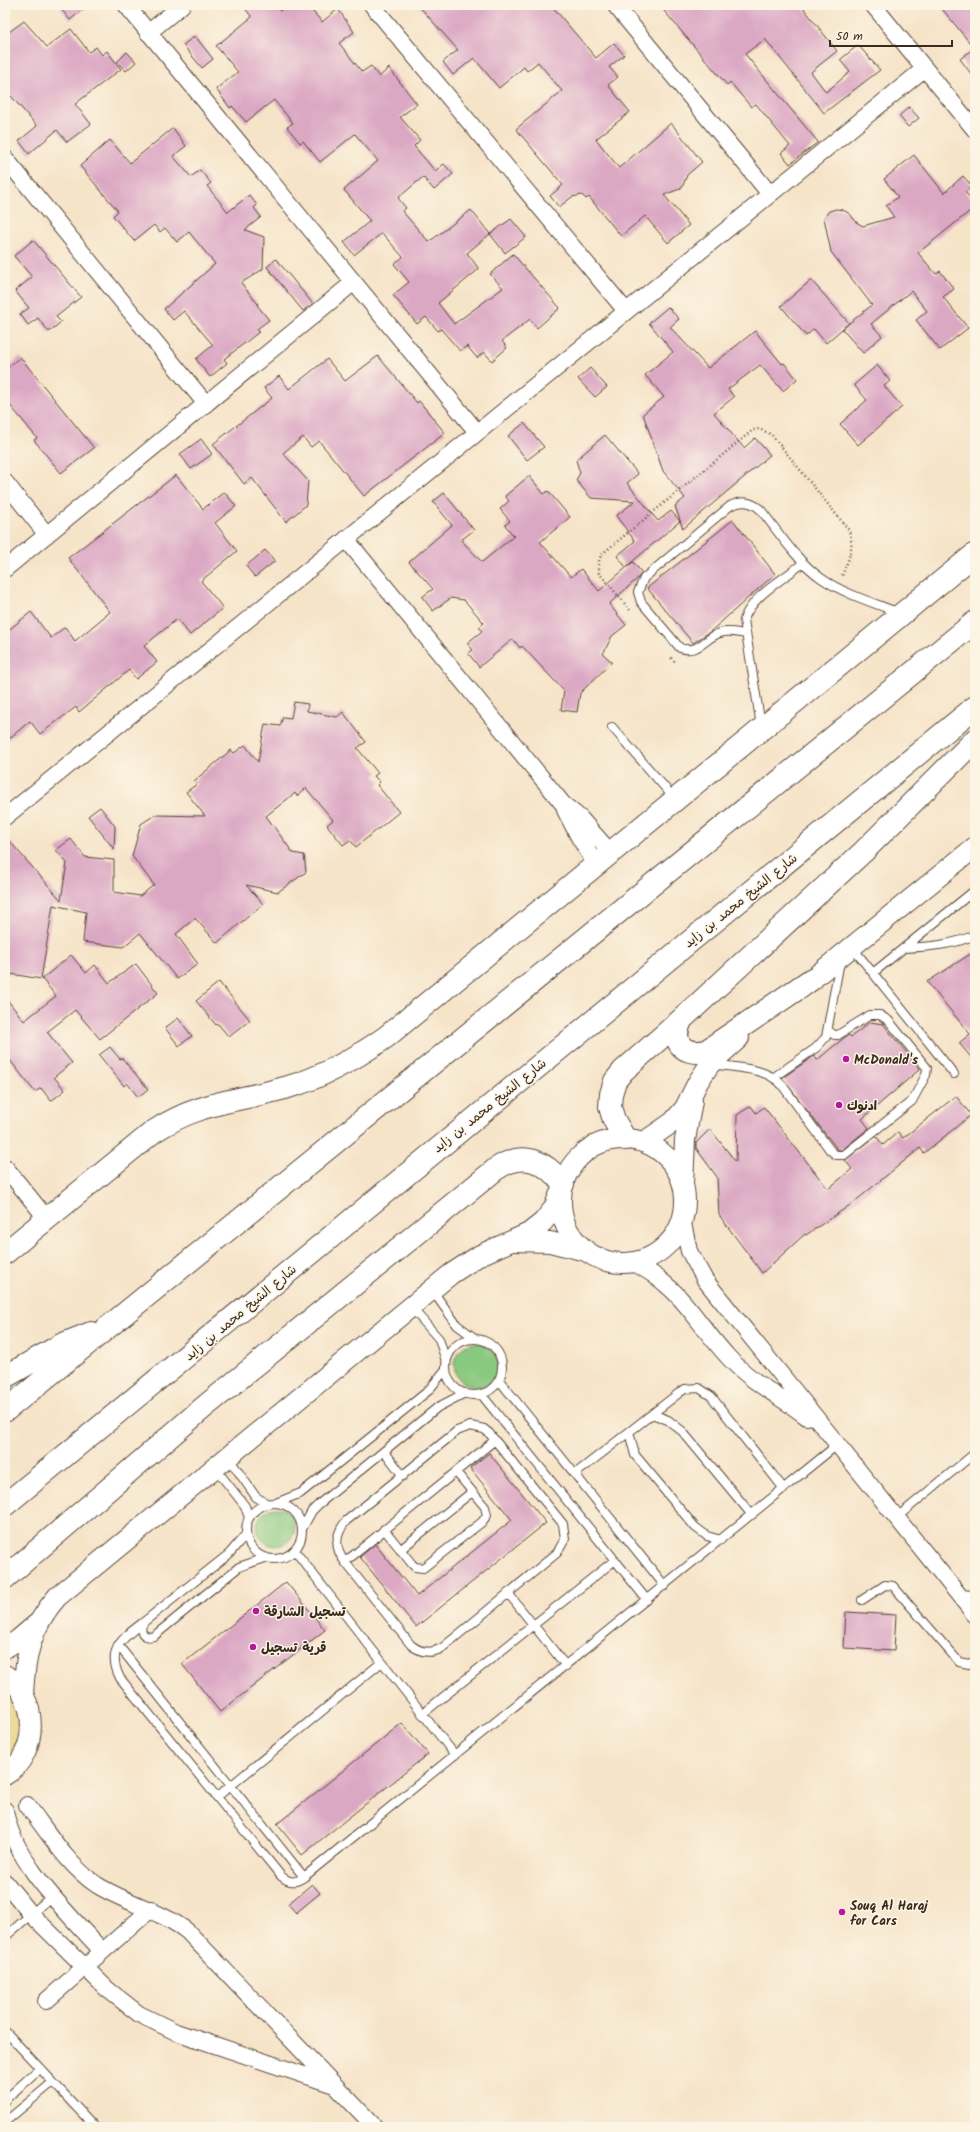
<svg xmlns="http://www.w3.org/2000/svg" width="980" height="2132" viewBox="0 0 980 2132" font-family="Kalam,'Playpen Sans Arabic',sans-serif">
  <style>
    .green { fill: #88c87f; stroke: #62794e }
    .sand { fill: #eeda9e; stroke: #94825e }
    .building { fill: #dba8c4 }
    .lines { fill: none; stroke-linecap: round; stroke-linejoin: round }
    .service-casing { stroke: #574638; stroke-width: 10 }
    .minor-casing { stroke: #574638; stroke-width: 18 }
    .tertiary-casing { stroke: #574638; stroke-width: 22 }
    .secondary-casing { stroke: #574638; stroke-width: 24 }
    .motorway-casing { stroke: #574638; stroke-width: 24 }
    .path { stroke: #574638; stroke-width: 2.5; stroke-dasharray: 1 3; stroke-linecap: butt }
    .service { stroke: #fff; stroke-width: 8 }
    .minor { stroke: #fff; stroke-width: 16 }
    .tertiary { stroke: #fff; stroke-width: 20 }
    .secondary { stroke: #fff; stroke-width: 22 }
    .motorway { stroke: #fff; stroke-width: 22 }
    .poi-dot { fill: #b5179e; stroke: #fcf5e5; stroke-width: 1.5 }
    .labels { text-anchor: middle; stroke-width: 3; stroke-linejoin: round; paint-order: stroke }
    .street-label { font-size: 13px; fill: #3b2a1e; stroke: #fcf5e5 }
    .poi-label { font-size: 13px; font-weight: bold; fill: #3b2a1e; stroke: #fcf5e5; text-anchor: start }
  </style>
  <rect width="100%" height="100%" fill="#fcf5e5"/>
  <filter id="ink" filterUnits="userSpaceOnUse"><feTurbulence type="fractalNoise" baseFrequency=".025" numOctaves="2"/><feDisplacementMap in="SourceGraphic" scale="8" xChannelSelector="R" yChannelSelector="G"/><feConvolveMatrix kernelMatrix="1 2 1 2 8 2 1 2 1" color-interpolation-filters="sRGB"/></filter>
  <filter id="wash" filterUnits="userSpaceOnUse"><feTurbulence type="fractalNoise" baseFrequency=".012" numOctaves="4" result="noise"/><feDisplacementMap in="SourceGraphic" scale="16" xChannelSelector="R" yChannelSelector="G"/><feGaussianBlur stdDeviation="0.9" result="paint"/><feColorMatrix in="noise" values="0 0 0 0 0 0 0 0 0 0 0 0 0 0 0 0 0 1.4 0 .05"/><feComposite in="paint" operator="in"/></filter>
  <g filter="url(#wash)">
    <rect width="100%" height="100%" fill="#f6e4c9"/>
    <!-- green -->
    <path class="green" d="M454 1365a22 22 0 1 1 44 0a22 22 0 1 1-44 0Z
      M257 1527a19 19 0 1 1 38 0a19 19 0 1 1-38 0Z"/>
    <!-- sand -->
    <path class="sand" d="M5,1679L17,1693L23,1729L16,1745L5,1757Z"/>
    <g id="blocks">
      <!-- building -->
      <path class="building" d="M58,5H88L70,20Z
        M242,5H274L280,11L287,5H307L322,22L338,9L354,32L339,43L362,72L371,66L379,77L389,68L417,104L400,117L420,140L414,146L435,171L444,164L453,174L434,190L423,177L398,198L406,208L402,211L429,242L471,210L490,234L467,253L479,269L438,303L454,324L503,288L490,274L513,254L560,308L537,328L530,319L502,341L507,348L492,361L484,352L477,358L467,346L460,351L441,329L438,331L426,317L417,324L393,295L409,282L394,264L403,257L382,233L354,255L344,242L370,221L344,190L378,161L355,134L320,162L303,141L300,143L287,127L293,123L274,100L246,122L232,106L230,108L216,89L238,72L216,46L252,17Z
        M418,5H551L596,58L614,43L624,55L609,67L618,77L608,85L630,112L596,139L619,168L671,123L702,162L687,175L682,188L664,195L689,225L668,243L645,216L621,236L589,197L586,199L582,195L572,197L559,207L550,196L563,185L516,129L562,91L538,62L527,71L524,67L499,88L474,58L453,75L443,62L458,50Z
        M659,5H801L837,51L811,72L826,92L850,72L840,60L858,45L880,70L824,113L765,39L745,54L818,142L790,164L781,153L790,146L756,104L751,107L730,82L727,85Z
        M939,5H975V79L960,59L974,48Z
        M24,21L47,47L71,29L89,52L96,47L102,55L107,51L121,69L75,104L91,124L67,142L57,130L29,154L19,141L37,126L11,96L5,101V35Z
        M195,36L213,59L202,68L183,45Z
        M127,52L136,62L126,71L117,62Z
        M909,107L919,118L908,127L899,116Z
        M173,128L186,146L173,156L191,177L200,170L211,183L207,186L228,212L249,195L257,205L254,208L261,217L245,230L264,237L263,269L241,283L258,304L257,305L269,320L257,329L259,332L224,359L227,363L210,377L196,359L213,345L184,311L173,320L164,309L215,264L189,232L177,242L165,228L160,232L154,225L134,241L113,216L118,211L80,166L110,140L130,163Z
        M914,155L944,193L963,176L972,186L965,192L975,203V207L918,253L936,274L940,271L954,289L943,297L968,328L940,350L916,320L927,311L911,291L871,324L882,336L863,353L842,329L872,305L831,252L824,218L829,211L836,209L843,210L850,214L856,222L863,226L894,217L886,206L898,197L884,179Z
        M511,219L526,237L505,253L490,234Z
        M33,240L81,297L56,317L61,322L49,332L38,318L28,325L20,314L29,308L15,291L32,277L14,256Z
        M276,259L313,304L303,311L267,267Z
        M811,280L849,323L826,343L814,329L806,336L781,306Z
        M668,307L679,319L670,327L708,368L755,331L782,364L784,363L797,379L783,391L760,365L728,389L734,397L714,413L744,448L755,438L770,455L683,529L675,506L685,498L663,471L643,414L664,397L645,375L673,352L649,323Z
        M378,356L417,403L419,401L445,433L364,496L319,441L311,447L303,437L283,453L308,481L306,505L286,522L252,478L244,484L213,444L272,398L264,388L279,376L289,389L327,359L345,381Z
        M20,357L94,448L61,473L34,440L37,438L5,399V370Z
        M877,365L890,381L884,386L902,407L858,445L840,424L867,400L854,385Z
        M590,368L607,387L595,397L578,379Z
        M524,423L544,447L527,460L508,436Z
        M605,435L638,474L627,483L658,521L671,511L680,521L626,567L617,556L635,541L616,516L635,501L591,498L576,480L580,473L576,460Z
        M201,439L212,454L191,469L180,454Z
        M176,475L203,509L224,492L236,506L215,523L237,551L201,581L223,608L190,635L177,619L144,646L157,662L136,679L129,670L79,712L76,707L40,734L30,721L5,742V633L31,612L51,638L65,627L75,641L110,612L68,558Z
        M529,476L544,494L548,491L570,517L540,542L571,577L581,569L599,591L633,562L642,573L637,579L609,604L626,625L612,636L603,654L612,662L580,693L577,712L561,710L564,691L522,646L520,648L513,639L479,667L468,653L473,650L467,643L482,631L479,627L484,623L464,600L451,598L433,611L422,597L433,589L409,562L452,525L433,502L444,493L474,530L461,540L482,562L514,536L505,525L510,521L500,509L509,501L505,496Z
        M733,520L775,574L711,631L693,643L647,588Z
        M265,550L275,561L255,577L246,566Z
        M294,702L308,704L307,711L337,717L343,712L366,742L357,748L378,773L374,776L380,782L377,785L399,812L356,847L350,840L343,845L327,825L333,820L306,788L297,796L295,793L266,816L293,853L304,855L306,872L278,892L246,885L263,904L217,943L195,918L176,934L198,964L177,979L140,933L123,947L83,942L86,912L53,905L41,979L5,973V836L61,900L67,863L56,850L71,839L85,857L114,860V892L140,896L154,885L132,856L141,824L155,815L205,816L186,792L197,784L194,781L231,750L234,753L245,745L258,762L265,724L280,726L283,717L291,718Z
        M100,807L115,826L114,849L88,816Z
        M975,951V1062L959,1043L970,1034L927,982Z
        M71,955L86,973L95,965L109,983L136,964L158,993L100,1039L75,1010L47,1032L72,1063L54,1077L65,1090L51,1101L41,1088L35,1092L5,1054V997L24,1021L56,996L42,979Z
        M219,982L250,1020L229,1037L218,1024L216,1025L196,1001Z
        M178,1018L192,1036L179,1046L165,1028Z
        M870,1022L883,1024L920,1069L862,1119L869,1128L842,1150H838L782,1078L814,1056L817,1060L845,1037L849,1035L851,1037Z
        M110,1047L120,1059L122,1058L148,1089L138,1097L127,1083L124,1086L99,1055Z
        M956,1096L971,1115L924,1153L920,1148L853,1203L806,1235L805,1234L762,1273L719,1215L717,1177L696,1148V1143L710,1129L736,1162L737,1115L751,1106L756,1113L764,1107L828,1189L852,1169L845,1160L876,1136L883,1145L898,1132L903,1138Z
        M489,1453L546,1523L416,1627L360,1557L375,1544L417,1596L512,1520L470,1468Z
        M286,1582L325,1630L220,1712L182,1664Z
        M846,1612L896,1615L894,1651L844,1648Z
        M402,1723L428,1754L302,1855L277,1824Z
        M312,1884L320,1893L296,1913L288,1904Z"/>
    </g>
  </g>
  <g filter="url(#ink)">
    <use href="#blocks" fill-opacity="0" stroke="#574638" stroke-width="1"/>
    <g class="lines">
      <!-- service casing -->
      <g class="service-casing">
        <path id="service" d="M746,634C738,633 728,630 720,633C704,638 700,654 680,648L641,602L638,592L644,578L730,506C742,500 751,501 761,510C779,533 797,561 821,578C844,594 874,603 900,613
          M761,726L744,620C750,597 785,578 803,563
          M612,727L675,799
          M852,947L954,1074
          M904,948C928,947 953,945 975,935
          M873,973L975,890
          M713,1064C734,1068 767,1067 782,1085L830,1150L836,1155H844L912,1101L926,1075L927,1068L889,1021L880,1015H870L838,1035H834L828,1030
          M774,1077L816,1048L826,1037L840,961
          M432,1290L457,1325L476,1339
          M411,1307L439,1339L446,1361
          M446 1367a28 28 0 1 1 56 0a28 28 0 1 1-56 0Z
          M499,1380L665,1586
          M481,1394L647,1600
          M652,1414L668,1420L682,1431L752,1515
          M470,1426L484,1429L489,1433L563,1524L565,1539L557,1553L442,1648C431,1654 421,1653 411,1645L345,1562C334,1548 335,1535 346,1521L457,1431Z
          M629,1432L635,1455L695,1527L707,1536L721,1540
          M384,1451L403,1476
          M228,1457L256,1497L268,1504
          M215,1468L245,1506L249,1518
          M575,1474L679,1393L685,1389L699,1388L711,1396L784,1489
          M276,1503L301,1493L428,1391L446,1369
          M246 1531a28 28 0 1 1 56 0a28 28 0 1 1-56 0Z
          M896,1518L975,1453
          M302,1529L312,1511L319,1504L438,1407L465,1393
          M384,1529L412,1564L415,1567L423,1568L482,1522L487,1515L485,1507L456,1472
          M246,1534L229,1554L145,1621C137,1630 143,1639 154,1636L239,1567L265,1558
          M400,1550L472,1492
          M295,1551L455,1755
          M345,1562L495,1440
          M508,1593L566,1666
          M958,1594L975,1595
          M862,1600L885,1585L893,1586L959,1662L969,1664L975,1661
          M145,1621C124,1637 105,1649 120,1678L281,1876C289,1883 296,1883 304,1877L837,1445
          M118,1645L304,1877
          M422,1714L615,1560
          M217,1797L382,1662
          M5,1937L53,1895
          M5,2031L95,2127
          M5,2100L40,2068
          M5,2122L53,2082"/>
      </g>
      <!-- minor casing -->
      <g class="minor-casing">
        <path id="minor" d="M126,5L477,432
          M372,5L626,311
          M615,5L770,194
          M873,5L975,130
          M148,33L182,5
          M5,158L206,404
          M5,482L47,535
          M346,539L563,804L580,818L610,852
          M5,569L354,282
          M565,810L580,839L596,864
          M5,817L924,69
          M5,1167L47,1219
          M682,1219L689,1251L705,1280L975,1615
          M632,1262C682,1287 693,1319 729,1358C751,1382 781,1397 807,1417
          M27,1805C48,1832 68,1866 97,1885C126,1903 159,1910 187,1931L375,2127
          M5,1810C13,1862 68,1913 102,1951
          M5,1882L31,1914L107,1989L139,2014L176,2032L331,2084
          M46,2001L151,1909"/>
      </g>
      <!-- tertiary casing -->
      <g class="tertiary-casing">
        <path id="tertiary" d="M800,989L975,847
          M561 1201a62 62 0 1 1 124 0a62 62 0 1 1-124 0Z
          M644,1142L673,1122L685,1108L698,1082L710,1064L739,1038
          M683,1184L685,1140L692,1101
          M514,1241L550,1242L586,1251
          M5,1648L18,1640L38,1623
          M5,1675C39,1696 40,1754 5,1775
          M23,1694C25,1655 31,1627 57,1597L451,1274L480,1255L529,1233L543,1222L554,1208L561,1191"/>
      </g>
      <!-- secondary casing -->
      <g class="secondary-casing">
        <path id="secondary" d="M5,1253L153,1132C200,1101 237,1102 288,1087C324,1077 356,1058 386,1037L975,554"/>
      </g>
      <!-- motorway casing -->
      <g class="motorway-casing">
        <path id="motorway" d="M682,1019C670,1041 682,1056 706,1051L812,979
          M625,1139L614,1120L610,1107L611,1094L615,1081L623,1071L682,1019L863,852L975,740
          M5,1377L61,1345L91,1333
          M5,1411L975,622
          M5,1505L975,707
          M5,1578L203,1408L496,1169C523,1151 544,1160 563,1184"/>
      </g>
      <!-- path -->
      <path class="path" d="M630,610L599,573V560L602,554L753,430L759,429L771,434L848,529C856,545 848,560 842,576
        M671,658L676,663"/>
      <!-- service -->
      <use href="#service" class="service"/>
      <!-- minor -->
      <use href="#minor" class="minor"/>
      <!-- tertiary -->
      <use href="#tertiary" class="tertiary"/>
      <!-- secondary -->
      <use href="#secondary" class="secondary"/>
      <!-- motorway -->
      <use href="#motorway" class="motorway"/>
    </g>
  </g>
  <!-- markers -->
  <g class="poi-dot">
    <circle cx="846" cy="1059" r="4"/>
    <circle cx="839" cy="1105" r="4"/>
    <circle cx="256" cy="1611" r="4"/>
    <circle cx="253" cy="1647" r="4"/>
    <circle cx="842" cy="1912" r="4"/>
  </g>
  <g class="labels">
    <!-- street labels -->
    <g class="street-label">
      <text transform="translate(740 900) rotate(-39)" y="5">شارع الشيخ محمد بن زايد</text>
      <text transform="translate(489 1105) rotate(-39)" y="5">شارع الشيخ محمد بن زايد</text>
      <text transform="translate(240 1312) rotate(-40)" y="5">شارع الشيخ محمد بن زايد</text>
    </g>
    <!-- poi labels -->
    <g class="poi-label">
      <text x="854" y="1064">McDonald's</text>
      <text x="847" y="1110">ادنوك</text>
      <text x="264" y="1616">تسجيل الشارقة</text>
      <text x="261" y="1652">قرية تسجيل</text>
      <text x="850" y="1910">Souq Al Haraj<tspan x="850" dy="15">for Cars</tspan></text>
    </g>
  </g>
  <!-- margin -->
  <rect width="980" height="2132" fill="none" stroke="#fcf5e5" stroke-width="20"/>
  <!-- scale -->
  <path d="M830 40v6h122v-6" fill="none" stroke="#3b2a1e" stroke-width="2"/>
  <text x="836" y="40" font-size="12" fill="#3b2a1e" stroke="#fcf5e5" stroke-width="3" paint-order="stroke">50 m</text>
</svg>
